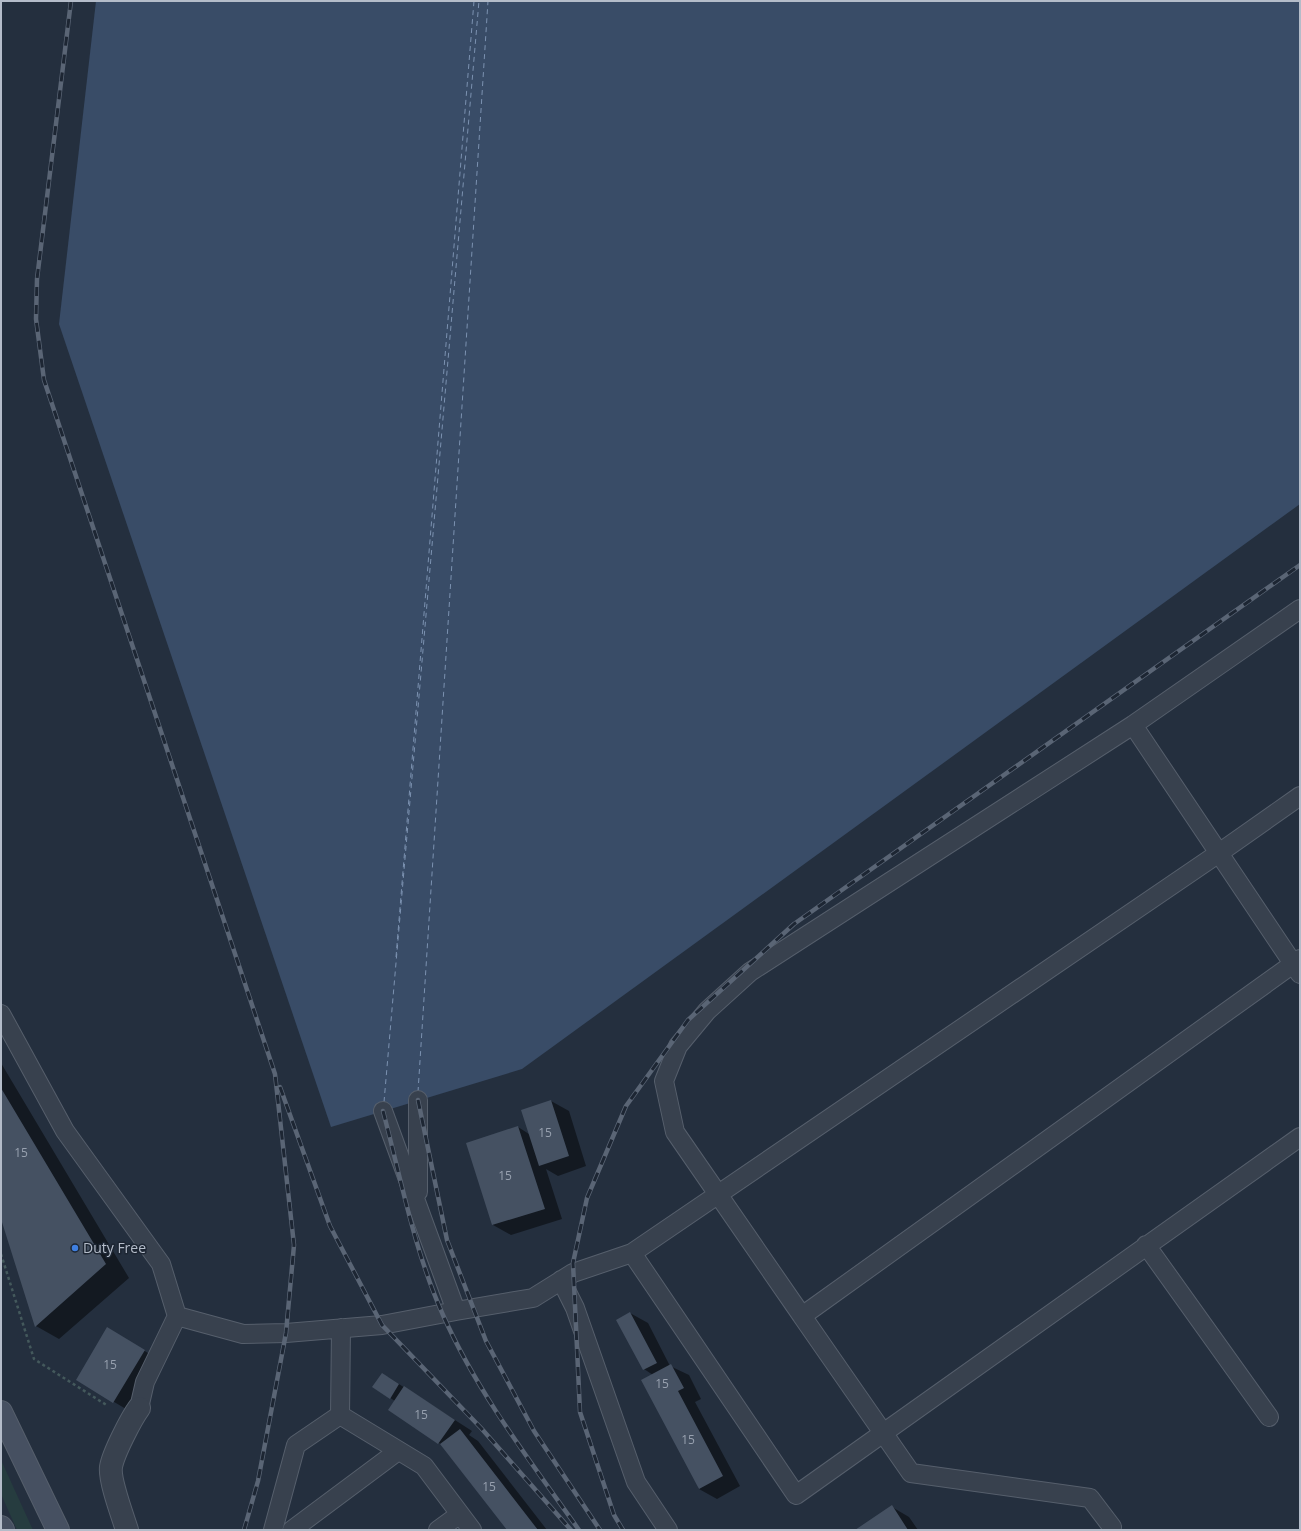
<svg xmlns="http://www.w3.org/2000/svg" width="1301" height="1531" viewBox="0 0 1301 1531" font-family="'Open Sans',sans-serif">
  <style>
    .green { fill: #263c3f }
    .water { fill: #394c67 }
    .shadow { fill: #0007 }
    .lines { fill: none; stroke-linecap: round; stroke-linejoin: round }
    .ferry { stroke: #7c92b1; stroke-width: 1; stroke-dasharray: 5 4; stroke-linecap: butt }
    .building { fill: #455162 }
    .service-casing { stroke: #565f6c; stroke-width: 20 }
    .minor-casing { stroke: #565f6c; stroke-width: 24 }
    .secondary-casing { stroke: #565f6c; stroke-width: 24 }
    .path { stroke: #44595c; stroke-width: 2.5; stroke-dasharray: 3 3; stroke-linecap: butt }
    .service { stroke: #38414e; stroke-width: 18 }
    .minor { stroke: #38414e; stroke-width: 22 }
    .secondary { stroke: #465061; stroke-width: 22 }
    .rail-casing { stroke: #5a6575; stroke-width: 4.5 }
    .rail { stroke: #1d2633; stroke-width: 3; stroke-dasharray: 9; stroke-linecap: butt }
    .shop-dot { fill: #3f7fe0; stroke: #1d2633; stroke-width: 1.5 }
    .labels { text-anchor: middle; stroke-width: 3; stroke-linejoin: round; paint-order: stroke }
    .number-label { font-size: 12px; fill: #98a1af }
    .poi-label { font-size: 14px; fill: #b4bcc9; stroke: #1d2633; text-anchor: start }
  </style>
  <rect width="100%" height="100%" fill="#242f3e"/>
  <!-- green -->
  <path class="green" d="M1,1460L33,1530H17L1,1494Z"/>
  <!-- water -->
  <path class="water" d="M96,1H1300V504L522,1069L331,1127L59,324Z"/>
  <!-- shadow -->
  <path class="shadow" d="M1,1063L129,1278L59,1339L36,1326L1,1216Z
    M551,1101L569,1111L586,1166L558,1176L546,1169L562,1219L511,1235L493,1225L467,1144L518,1127L529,1134Z
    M630,1313L648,1323L670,1366L689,1375L701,1399L695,1402L740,1486L717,1499L699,1489L653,1375L644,1369Z
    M119,1335L156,1358L126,1409L77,1380Z
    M388,1377L472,1431L469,1435L478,1441L547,1530H508L442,1445L389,1409L395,1401L373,1387Z
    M892,1507L909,1517L918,1530H857Z"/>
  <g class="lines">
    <!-- ferry -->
    <path class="ferry" d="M396,957L474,1
      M418,1092L488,1
      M384,1102L479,1"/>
  </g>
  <!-- building -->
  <path class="building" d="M1,1088L106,1264L35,1327L1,1219Z
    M551,1100L569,1156L539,1166L521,1110Z
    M518,1126L545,1209L492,1225L466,1143Z
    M630,1312L657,1363L643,1370L616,1320Z
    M107,1327L145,1350L113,1403L76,1380Z
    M671,1364L684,1388L678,1391L723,1476L699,1489L641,1380Z
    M382,1373L399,1384L390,1399L372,1387Z
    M404,1386L455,1420L438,1444L388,1410Z
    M460,1429L538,1530H507L440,1444Z
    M892,1505L908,1530H855Z"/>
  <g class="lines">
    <!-- service casing -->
    <g class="service-casing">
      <path id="service" d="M1300,609L1133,725L750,972L707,1011L678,1046L664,1081L675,1132L802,1316L1300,959
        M1133,725L1300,974
        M1,1014L65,1131L161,1264L177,1316L145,1382L139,1408
        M383,1111L456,1311L533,1298L573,1273L632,1253L1219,853L1300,796
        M418,1192V1100
        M1146,1245L1269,1417
        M632,1253L796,1495L1300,1137
        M561,1280L575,1308L636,1482L668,1530
        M177,1316L243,1334L286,1333L382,1325L456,1311
        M802,1316L911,1473L1090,1498L1112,1527
        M341,1328L340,1415L424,1466L472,1530
        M273,1530L296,1445L340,1415
        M292,1530L398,1451
        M438,1530L460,1514"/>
    </g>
    <!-- minor casing -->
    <g class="minor-casing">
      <path id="minor" d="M127,1530C123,1517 109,1480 111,1467C113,1454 131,1419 139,1408"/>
    </g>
    <!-- secondary casing -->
    <g class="secondary-casing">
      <path id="secondary" d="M1,1412L58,1530
        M1,1527L3,1530"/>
    </g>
    <!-- path -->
    <path class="path" d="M1,1254L34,1359L108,1406"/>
    <!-- service -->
    <use href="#service" class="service"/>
    <!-- minor -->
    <use href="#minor" class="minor"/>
    <!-- secondary -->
    <use href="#secondary" class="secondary"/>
    <!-- rail casing -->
    <g class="rail-casing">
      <path id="rail" d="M71,1L37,279L36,319L44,380L275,1074L294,1245L286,1333L258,1481L244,1530
        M280,1087L330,1226L382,1325L481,1428L571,1530
        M418,1100L447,1240L486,1341L534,1431L600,1530
        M383,1111C401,1179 414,1250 443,1315C477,1392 530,1461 579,1530
        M623,1530L614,1515L580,1412L573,1263L587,1198L626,1106L688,1020L794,924L1300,565"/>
    </g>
    <!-- rail -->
    <use href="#rail" class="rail"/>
  </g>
  <!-- markers -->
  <circle class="shop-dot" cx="75" cy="1248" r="4"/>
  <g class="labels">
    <!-- number labels -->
    <g class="number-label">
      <text x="545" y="1137">15</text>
      <text x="21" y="1157">15</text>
      <text x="505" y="1180">15</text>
      <text x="110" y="1369">15</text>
      <text x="662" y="1388">15</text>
      <text x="421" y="1419">15</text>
      <text x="688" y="1444">15</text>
      <text x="489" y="1491">15</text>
    </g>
    <!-- poi labels -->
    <g class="poi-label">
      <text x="83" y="1253">Duty Free</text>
    </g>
  </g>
  <!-- border -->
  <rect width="1301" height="1531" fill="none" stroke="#b4bcc9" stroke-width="4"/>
</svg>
